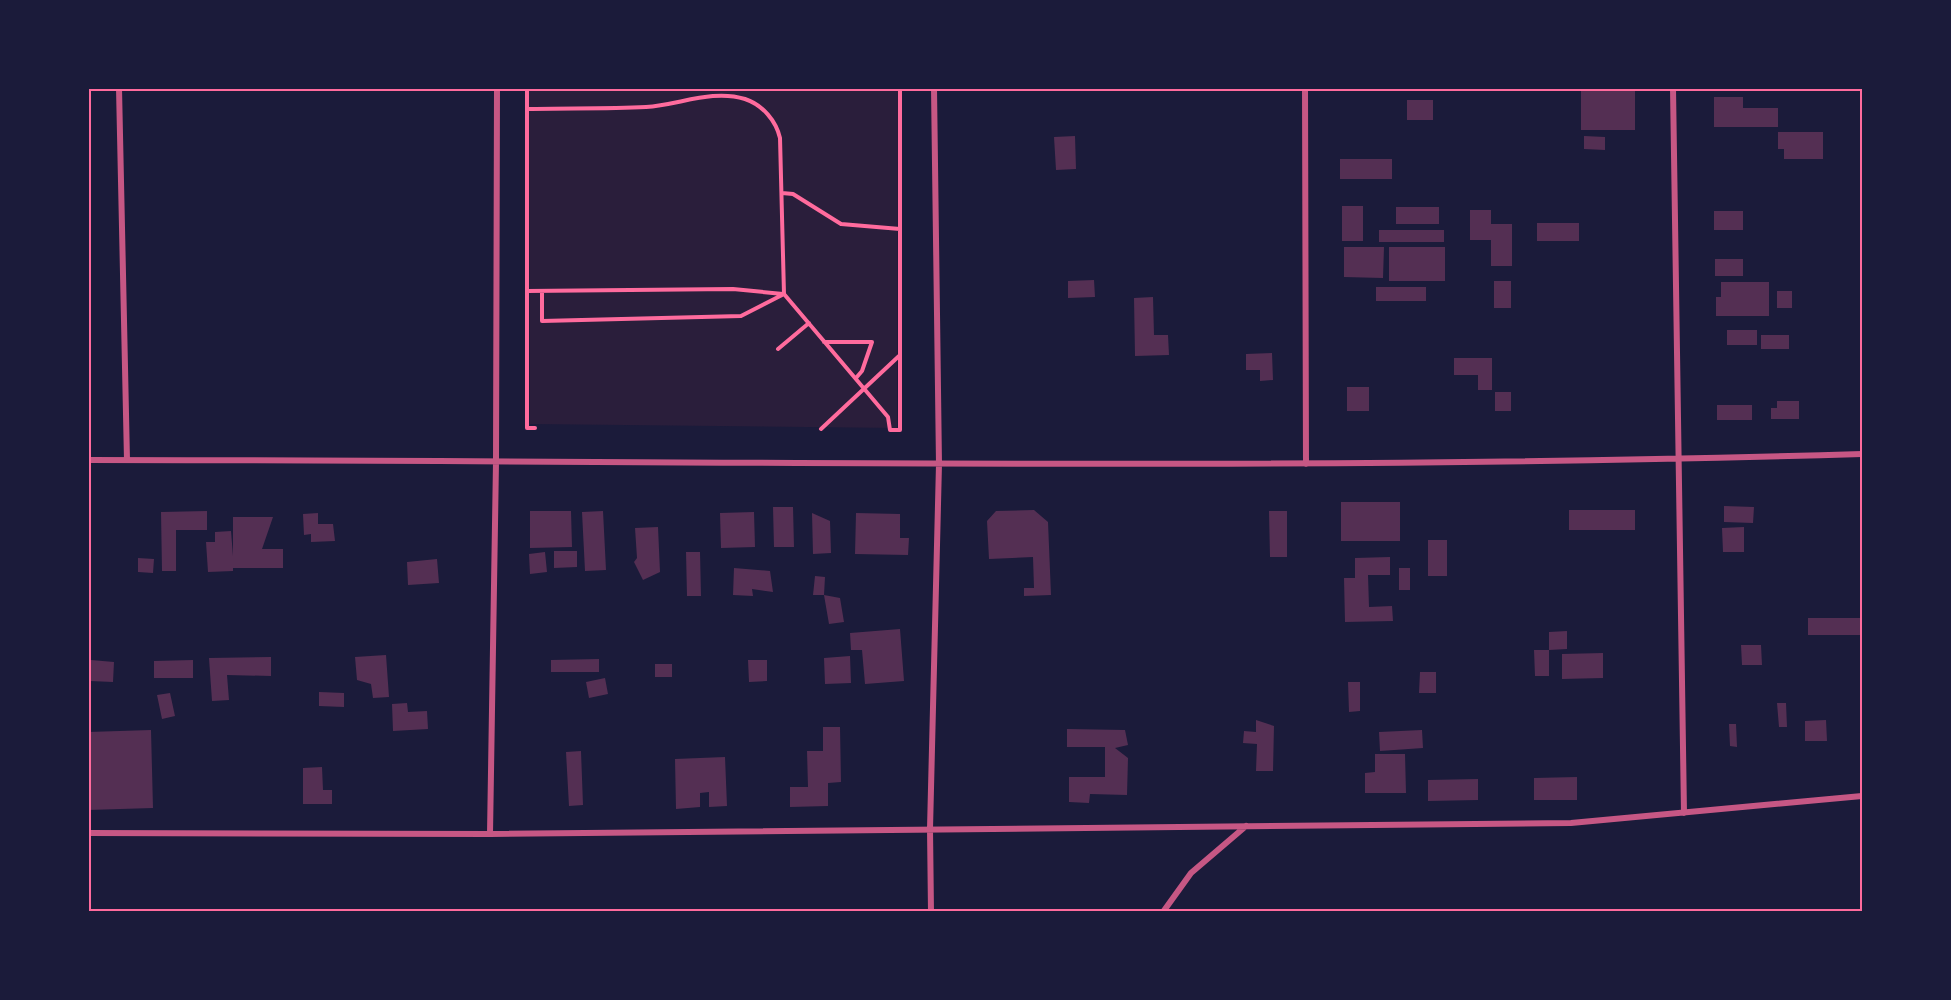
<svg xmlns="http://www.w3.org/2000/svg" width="1951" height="1000" viewBox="0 0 1951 1000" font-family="'Titillium Web',sans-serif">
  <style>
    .green { fill: #2a1e3b }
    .building { fill: #542f53 }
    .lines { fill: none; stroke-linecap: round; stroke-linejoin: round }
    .path { stroke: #ff6b9d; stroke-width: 4 }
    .minor { stroke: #c65784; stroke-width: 6 }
    .neatline { fill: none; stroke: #ff6b9d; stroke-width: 2 }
  </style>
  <rect width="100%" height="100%" fill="#1b1b3a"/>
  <!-- green -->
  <path class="green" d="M529,89H898L897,428L530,424Z"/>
  <!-- building -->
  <path class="building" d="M1581,88H1635V130H1581Z
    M1714,97H1743V108H1778V127H1714Z
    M1407,100H1433V120H1407Z
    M1778,132H1823V159H1784V149H1778Z
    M1075,136L1076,169L1056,170L1054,137Z
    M1584,136L1605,137V150L1584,149Z
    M1340,159H1392V179H1340Z
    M1342,206H1363V241H1342Z
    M1396,207H1439V224H1396Z
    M1470,210H1491V224H1512V266H1491V240H1470Z
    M1714,211H1743V230H1714Z
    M1537,223H1579V241H1537Z
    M1379,230H1444V242H1379Z
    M1344,247H1384L1383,278L1344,277Z
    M1389,247H1445V281H1389Z
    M1715,259H1743V276H1715Z
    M1094,280L1095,297L1068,298V281Z
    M1494,281H1511V308H1494Z
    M1721,282H1769V316H1716V297H1721Z
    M1376,287H1426V301H1376Z
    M1777,291H1792V308H1777Z
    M1153,297L1154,335H1168L1169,355L1135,356L1134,298Z
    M1727,330H1757V345H1727Z
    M1761,335H1789V349H1761Z
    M1272,353L1273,380L1260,381V370H1246V354Z
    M1454,358H1492V390H1478V375H1454Z
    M1347,387H1369V411H1347Z
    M1495,392H1511V411H1495Z
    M1777,401H1799V419H1771V408H1777Z
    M1717,405H1752V420H1717Z
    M1341,502H1400V541H1341Z
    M1724,506L1754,507L1753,523L1724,522Z
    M773,507H793L794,547H774Z
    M1034,510L1048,522L1051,595L1024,596V588H1034L1033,557L989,559L987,521L996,511Z
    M1569,510H1635V530H1569Z
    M207,511V530H176V571H162L161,512Z
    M530,511H571L572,547L530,548Z
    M603,511L606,570L585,571L582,512Z
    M1269,511H1287V557H1270Z
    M754,512L755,547L721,548L720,513Z
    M318,513V524H333L335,541L311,542V534L304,535L303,514Z
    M812,513L830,521L831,553L813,554Z
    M856,513L900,514V538H909L908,555L855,554Z
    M233,517H273L262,549H283V568H233V571L208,572L206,542H215V532L231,531L233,556Z
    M658,527L660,572L643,580L634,562L637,558L635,528Z
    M1744,527V552H1723L1722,528Z
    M1428,540H1447V576H1428Z
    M554,551H577V567L554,568Z
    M545,552L547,572L530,574L529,554Z
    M686,552H700L701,596H687Z
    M1390,557V575H1368L1369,607L1392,606L1393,621L1345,622L1344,578H1355V558Z
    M138,558L154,559L153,573L138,572Z
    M437,559L439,583L408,585L407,562Z
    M734,568L770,571L773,592L752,589L753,596L733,595Z
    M1399,568H1410V590H1399Z
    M815,576L825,577L824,595H813Z
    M824,595L840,598L844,622L829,624Z
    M1808,618H1861V635H1808Z
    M900,629L904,681L865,684L862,650H851L850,633Z
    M1567,631V649L1549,650V676H1535L1534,650H1549V632Z
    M1741,645H1761L1762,665H1742Z
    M1603,653V678L1562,679V654Z
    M386,655L389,697L373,698L371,684L357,680L355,657Z
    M850,656L851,683L825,684L824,658Z
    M271,657V676L227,675L229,700L212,701L209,658Z
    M599,659V672H551V660Z
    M91,660L114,662L113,682L90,681Z
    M193,660V678H154V661Z
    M748,660H767V681L749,682Z
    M655,664H672V677H655Z
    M1420,672H1436V693H1419Z
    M605,678L608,694L589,698L586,682Z
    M1348,682H1360V711L1349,712Z
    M319,692L344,693V707L319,706Z
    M170,693L175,716L162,719L157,695Z
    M407,703L408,712L427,711L428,729L393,731L392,704Z
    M1777,703H1786L1787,727H1779Z
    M1256,720L1274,726L1273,771H1256L1257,744L1243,743L1244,731L1256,732Z
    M1826,720L1827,741H1805V721Z
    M1729,724H1736L1737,747L1730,746Z
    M823,727H840L841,782L828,783V806L790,807V787H808L807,751H823Z
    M1067,729L1125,730L1128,745L1115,748L1128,758L1127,795L1090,794L1089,803L1069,802V777H1105V747H1067Z
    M151,730L153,808L88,810V732Z
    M1422,730L1423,748L1380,751L1379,732Z
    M581,751L583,805L569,806L566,752Z
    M1375,754H1405L1406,793H1365V773L1375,772Z
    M725,757L727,806L709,807V792L700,793V807L676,809L675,759Z
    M322,767L323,790H332V804H303V768Z
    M1577,777V800H1534V778Z
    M1478,779V800L1428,801V780Z"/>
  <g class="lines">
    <!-- path -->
    <path class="path" d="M527,88V428H535
      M527,109C566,108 606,109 646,107C679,105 712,89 745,99C763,105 776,121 780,138L784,294L888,417L890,430H900V88
      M782,193L793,194L841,224L900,229
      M527,291L733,289L783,294
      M542,291V321L741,316L784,294
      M824,342H872L862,371L856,378
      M778,349L809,323
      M821,429L899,356"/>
    <!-- minor -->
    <path class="minor" d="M119,88L127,460
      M1305,88L1306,464
      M1673,88L1684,813
      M88,460C680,460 1271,472 1862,454
      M88,833L490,834L1571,823L1862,796
      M490,834L496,462L497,88
      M931,912L930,829L939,464L934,88
      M1163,912L1191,873L1246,826"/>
  </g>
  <!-- border -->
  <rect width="1951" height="1000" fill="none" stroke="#1b1b3a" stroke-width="180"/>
  <rect x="90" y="90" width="1771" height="820" class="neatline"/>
</svg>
